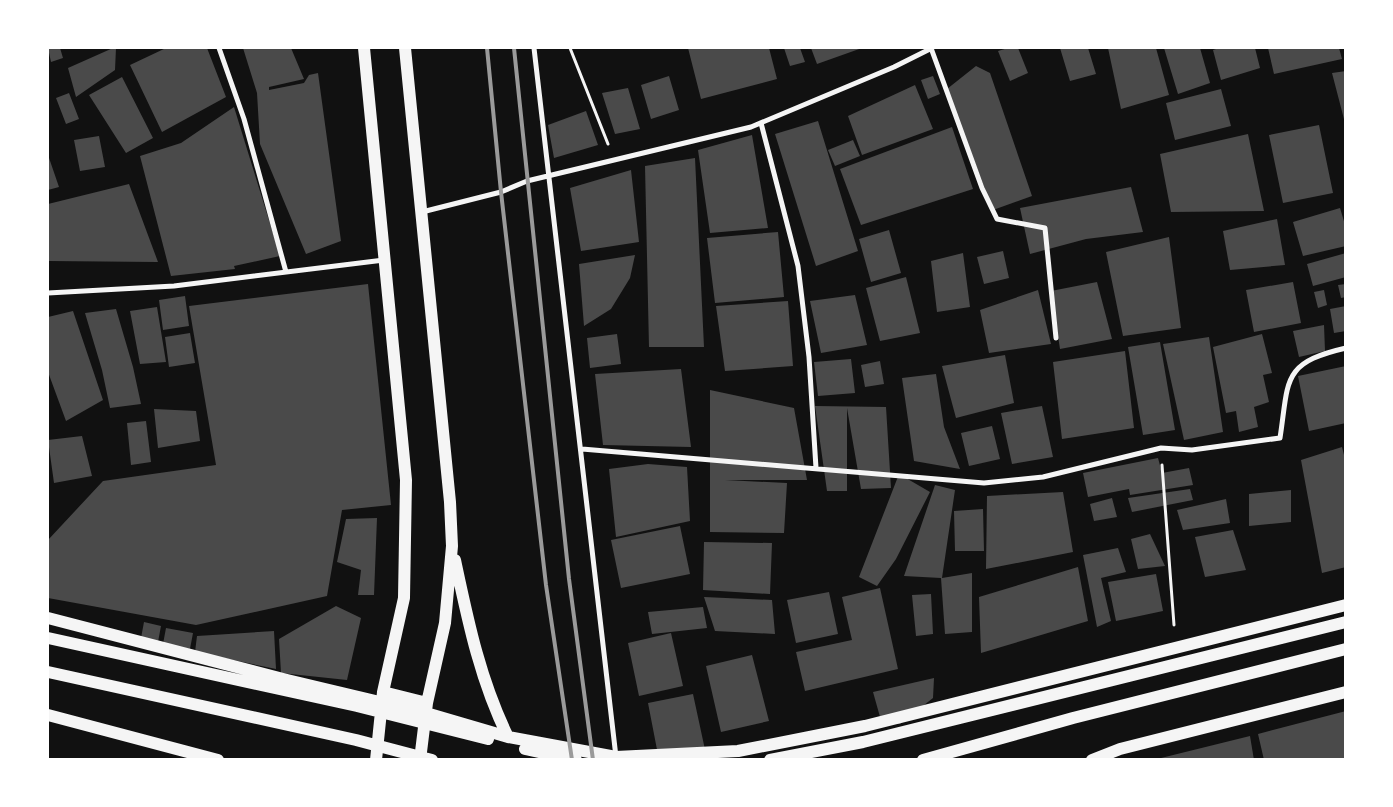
<svg xmlns="http://www.w3.org/2000/svg" width="1393" height="807" viewBox="0 0 1393 807" font-family="'IBM Plex Sans',sans-serif">
  <style>
    .building { fill: #4a4a4a }
    .lines { fill: none; stroke-linecap: round; stroke-linejoin: round }
    .path { stroke: #f5f5f5; stroke-width: 3 }
    .minor { stroke: #f5f5f5; stroke-width: 5 }
    .primary { stroke: #f5f5f5; stroke-width: 12 }
    .rail { stroke: #9a9a9a; stroke-width: 4 }
  </style>
  <rect width="100%" height="100%" fill="#111"/>
  <!-- building -->
  <path class="building" d="M48,48H60L63,58L51,62Z
    M113,48H116L115,70L76,97L68,68Z
    M166,48H207L226,97L162,132L130,65Z
    M243,48H291L304,79L269,87V90L304,83L309,75L318,73L341,241L306,254L260,144L257,93Z
    M688,48H769L777,79L701,99Z
    M784,48H800L805,62L790,66Z
    M811,48H862L817,64Z
    M1008,48H1018L1028,73L1010,81L998,51Z
    M1060,48H1088L1096,74L1070,81Z
    M1108,48H1156L1169,95L1121,109Z
    M1164,48H1200L1210,83L1178,94Z
    M1219,48H1255L1260,68L1221,80L1213,50Z
    M1268,48H1339L1342,59L1274,74Z
    M976,66L990,73L1032,196L993,210L947,89Z
    M1346,71V123H1345L1332,73Z
    M669,76L679,110L651,119L641,85Z
    M933,76L940,94L928,99L921,80Z
    M122,77L153,138L126,153L89,95Z
    M915,85L933,129L862,155L848,116Z
    M628,88L640,129L615,134L602,93Z
    M1221,89L1231,126L1175,140L1166,103Z
    M69,93L79,119L66,124L56,98Z
    M234,107L280,256L234,266L235,269L171,276L140,156L181,143Z
    M586,111L598,145L554,158L548,125Z
    M818,121L858,251L816,266L775,134Z
    M1319,125L1333,193L1283,203L1269,135Z
    M952,127L973,189L861,225L840,169Z
    M1248,134L1264,211L1171,212L1160,154Z
    M752,135L768,228L710,233L698,150Z
    M99,136L105,167L80,171L74,140Z
    M853,140L860,156L835,166L828,150Z
    M48,155L59,187L48,190Z
    M695,158L704,347H649L645,166Z
    M631,170L639,242L581,251L570,188Z
    M129,184L158,262L48,261V204Z
    M1131,187L1143,232L1086,239L1030,254L1020,208Z
    M1340,208L1346,228V246L1303,256L1293,222Z
    M1277,219L1285,265L1230,270L1223,231Z
    M889,230L901,273L871,282L859,239Z
    M778,232L784,297L715,303L707,238Z
    M1169,237L1181,328L1123,336L1106,252Z
    M1003,251L1009,278L984,284L977,257Z
    M963,253L970,307L937,312L931,261Z
    M1346,253V277L1313,286L1307,264Z
    M635,255L630,278L611,309L584,326L579,264Z
    M906,277L920,333L880,341L866,288Z
    M1097,282L1112,339L1060,349L1051,291Z
    M1293,282L1301,323L1254,332L1246,290Z
    M368,284L391,505L342,510L327,596L196,625L48,598V540L103,481L216,465L189,306Z
    M1346,284V297L1341,298L1338,285Z
    M1038,290L1051,344L989,353L980,310Z
    M1324,290L1327,305L1318,308L1314,292Z
    M855,295L867,345L821,353L810,301Z
    M185,296L189,326L163,330L159,300Z
    M788,301L793,366L725,371L716,306Z
    M1346,306V331L1334,333L1330,309Z
    M157,307L166,362L140,364L130,311Z
    M116,309L133,367L141,404L110,408L102,370L85,313Z
    M73,311L103,400L66,421L48,372V317Z
    M1324,325L1325,351L1299,357L1293,331Z
    M190,333L195,363L169,367L165,337Z
    M617,334L621,364L590,368L587,338Z
    M1262,334L1272,373L1263,375L1269,402L1254,407L1258,427L1239,432L1236,411L1226,413L1213,347Z
    M1209,337L1223,432L1184,440L1163,344Z
    M1160,342L1175,430L1143,435L1128,347Z
    M1125,351L1134,428L1062,439L1053,362Z
    M1005,355L1014,403L956,418L942,366Z
    M851,359L855,393L818,396L814,362Z
    M880,361L884,384L865,387L861,365Z
    M1346,366V423L1309,431L1298,376Z
    M681,369L691,447L603,445L595,374Z
    M936,374L944,427L960,469L914,461L902,378Z
    M710,390L794,408L807,480H725L787,483L784,533L710,532Z
    M815,406L886,407L891,488L861,489L847,408V491H827Z
    M1042,406L1053,457L1012,464L1001,413Z
    M154,409L196,411L200,441L158,448Z
    M146,421L151,462L131,465L127,423Z
    M992,426L1000,459L969,466L961,433Z
    M82,436L92,476L54,483L48,440Z
    M1342,447L1346,463V567L1322,573L1301,460Z
    M1158,458L1162,473L1189,468L1193,485L1130,495L1129,489L1088,497L1083,473Z
    M648,464L687,467L690,521L616,537L609,469Z
    M899,474L930,492L896,559L877,586L859,577Z
    M935,485L955,490L942,578L972,573V632L945,634L941,578L904,576Z
    M1190,489L1193,500L1132,512L1128,498Z
    M1291,490V522L1249,526V494Z
    M1063,492L1073,552L986,569L987,496Z
    M1112,498L1117,517L1094,521L1090,504Z
    M1226,499L1230,523L1183,530L1177,510Z
    M983,509L984,551H955L954,511Z
    M377,518L374,595H358L361,570L337,562L346,519Z
    M680,526L690,574L621,588L611,540Z
    M1233,530L1246,570L1205,577L1195,537Z
    M1150,534L1165,566L1138,569L1131,539Z
    M704,542L772,543L770,594L703,590Z
    M1118,548L1126,572L1101,578L1111,621L1097,627L1083,555Z
    M1078,567L1088,621L981,653L979,597Z
    M1156,574L1163,611L1116,621L1108,582Z
    M880,588L898,669L805,691L796,652L852,640L842,597Z
    M829,592L838,634L796,643L787,600Z
    M931,594L933,634L916,636L912,595Z
    M704,597L772,600L775,634L715,631Z
    M336,606L361,618L347,680L281,673L279,639Z
    M703,607L707,628L652,634L648,612Z
    M144,622L161,626L158,642L141,638Z
    M166,628L193,633L190,649L163,644Z
    M274,631L276,669L195,652L197,636Z
    M671,633L683,686L639,696L628,643Z
    M752,655L769,721L721,732L706,666Z
    M934,678L933,698L900,724H882L873,692Z
    M693,694L707,759L659,760L648,703Z
    M1346,711V760H1264L1258,734Z
    M1250,736L1254,760H1157V759Z"/>
  <g class="lines">
    <!-- path -->
    <path class="path" d="M570,48L608,144
      M1162,465L1174,625"/>
    <!-- minor -->
    <path class="minor" d="M219,48L244,119L286,272
      M534,48L616,757
      M931,48L982,188L997,219L1045,228L1056,338
      M761,123L798,266L809,357L816,468
      M422,212L501,192L527,181L751,127L894,67L932,48
      M48,293L174,286L384,260
      M582,449L984,483L1043,477L1161,448L1192,450L1280,438C1289,380 1281,363 1346,348"/>
    <!-- primary -->
    <path class="primary" d="M364,48L406,480L404,598L383,692L376,760
      M405,48L450,502L452,546L445,623L427,703L420,760
      M455,560C468,621 480,680 508,737
      M48,618L287,680L426,713L508,737L616,757L738,751L865,726L1346,605
      M48,638L357,706L488,739
      M48,672L356,740L432,760
      M383,692L427,703
      M48,715L218,760
      M525,749L576,760
      M770,760L863,742L1346,622
      M923,760L1073,718L1346,649
      M1092,760L1120,749L1346,692"/>
    <!-- rail -->
    <path class="rail" d="M487,48L501,192L546,585L572,760
      M514,48L569,579L593,760"/>
  </g>
  <!-- border -->
  <rect width="1393" height="807" fill="none" stroke="#ffffff" stroke-width="98"/>
</svg>
